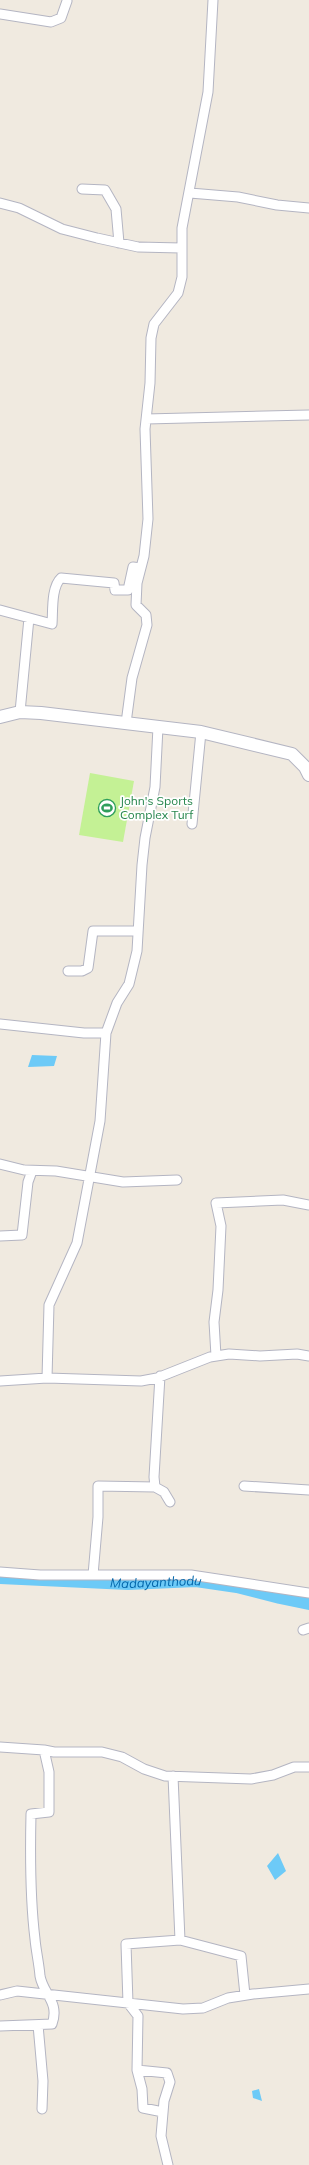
<svg xmlns="http://www.w3.org/2000/svg" width="309" height="2165" viewBox="0 0 309 2165" font-family="Mulish,sans-serif">
  <style>
    .pitch { fill: #c4f195 }
    .water { fill: #6dcaf7 }
    .lines { fill: none; stroke-linecap: round; stroke-linejoin: round }
    .river { stroke: #6dcaf7; stroke-width: 14 }
    .street-casing { stroke: #b4b5c2; stroke-width: 11 }
    .secondary-casing { stroke: #b4b5c2; stroke-width: 14 }
    .street { stroke: #fff; stroke-width: 9 }
    .secondary { stroke: #fff; stroke-width: 12 }
    .labels { text-anchor: middle; stroke-width: 3.5; stroke-linejoin: round; paint-order: stroke }
    .leisure-label { font-size: 12px; fill: #27864d; stroke: #fff; text-anchor: start }
    .water-label { font-size: 13px; font-style: italic; fill: #0467ab; stroke: #fff }
  </style>
  <rect width="100%" height="100%" fill="#f0eae0"/>
  <!-- pitch -->
  <path class="pitch" d="M90,773L134,781L123,842L79,835Z"/>
  <!-- water -->
  <path class="water" d="M32,1055L57,1056L54,1066L28,1067Z
    M278,1853L286,1871L275,1880L267,1866Z
    M259,2089L262,2101L253,2098L252,2091Z"/>
  <g class="lines">
    <!-- river -->
    <path class="river" id="s1" d="M0,1577L128,1583L196,1580L237,1586L280,1597L309,1603"/>
    <!-- street casing -->
    <g class="street-casing">
      <path id="street" d="M0,14L51,22L61,18L67,1
        M82,189L105,190L116,209L119,243
        M190,193L238,197L277,205L309,208
        M0,203L19,208L62,229L97,238L138,247L181,248
        M146,419L309,415
        M0,610L52,624C53,612 51,587 61,578L114,583L115,590H128L133,567L141,568
        M20,712L29,618
        M126,723L132,678L147,625L146,615L136,605L137,583L144,556L148,519L145,429L150,383L151,338L154,324L178,293L182,277V228L208,92L213,0
        M192,824L201,732
        M68,971H82L88,968L93,931H138
        M0,1024L84,1033H106
        M0,1164L24,1170L56,1171L123,1182L177,1180
        M0,1236L22,1235L28,1182L32,1171
        M216,1356L214,1322L218,1290L221,1226L216,1203L283,1200L309,1205
        M160,1376L154,1477L155,1487L164,1492L170,1502
        M47,1378L141,1381L157,1378L210,1357L229,1354L260,1356L297,1354L309,1356
        M0,1381L47,1378L49,1305L77,1243L100,1121L106,1033L117,1003L129,984L137,951L142,865L145,838L155,787L158,727
        M244,1486L309,1490
        M0,1572L40,1575H191L309,1593
        M93,1575L98,1517V1486L155,1487
        M303,1630L309,1628
        M0,1747L44,1750L54,1752H102L122,1757L144,1769L165,1776L251,1779L273,1775L294,1767H309
        M173,1776L180,1940L241,1956L245,1995
        M0,1995L17,1991L183,2009L203,2008L228,1998L253,1994L309,1989
        M38,2025L43,2081L42,2109
        M0,2026L52,2024C60,2002 43,1994 40,1976C39,1963 36,1951 35,1939C30,1898 30,1856 31,1814L49,1812V1772L44,1750
        M137,2070L142,2089L143,2108L163,2112
        M168,2165L161,2136L164,2101L170,2082L167,2073L137,2070L138,2016L128,2003L126,1944L180,1940"/>
    </g>
    <!-- secondary casing -->
    <g class="secondary-casing">
      <path id="secondary" d="M0,717L20,712L41,713L201,732L292,754L305,767L309,775"/>
    </g>
    <!-- street -->
    <use href="#street" class="street"/>
    <!-- secondary -->
    <use href="#secondary" class="secondary"/>
  </g>
  <!-- icons -->
  <defs>
    <g id="stadium-ring" transform="scale(0.9)"><circle r="9.5" fill="#fff" stroke="#2e9e5b" stroke-width="1.5"/><path d="M0-5a6.5 5 0 1 0 0 10a6.5 5 0 1 0 0-10ZM-3.5-1.8h7v3.6h-7Z" fill="#2e9e5b"/></g>
  </defs>
  <g fill-rule="evenodd">
    <use href="#stadium-ring" x="107" y="808"/>
  </g>
  <g class="labels">
    <!-- leisure labels -->
    <g class="leisure-label">
      <text x="120" y="805">John's Sports<tspan x="120" dy="14">Complex Turf</tspan></text>
    </g>
    <!-- water labels -->
    <g class="water-label">
      <text dy="5" stroke="none"><textPath href="#s1" startOffset="156">Madayanthodu</textPath></text>
    </g>
  </g>
</svg>
